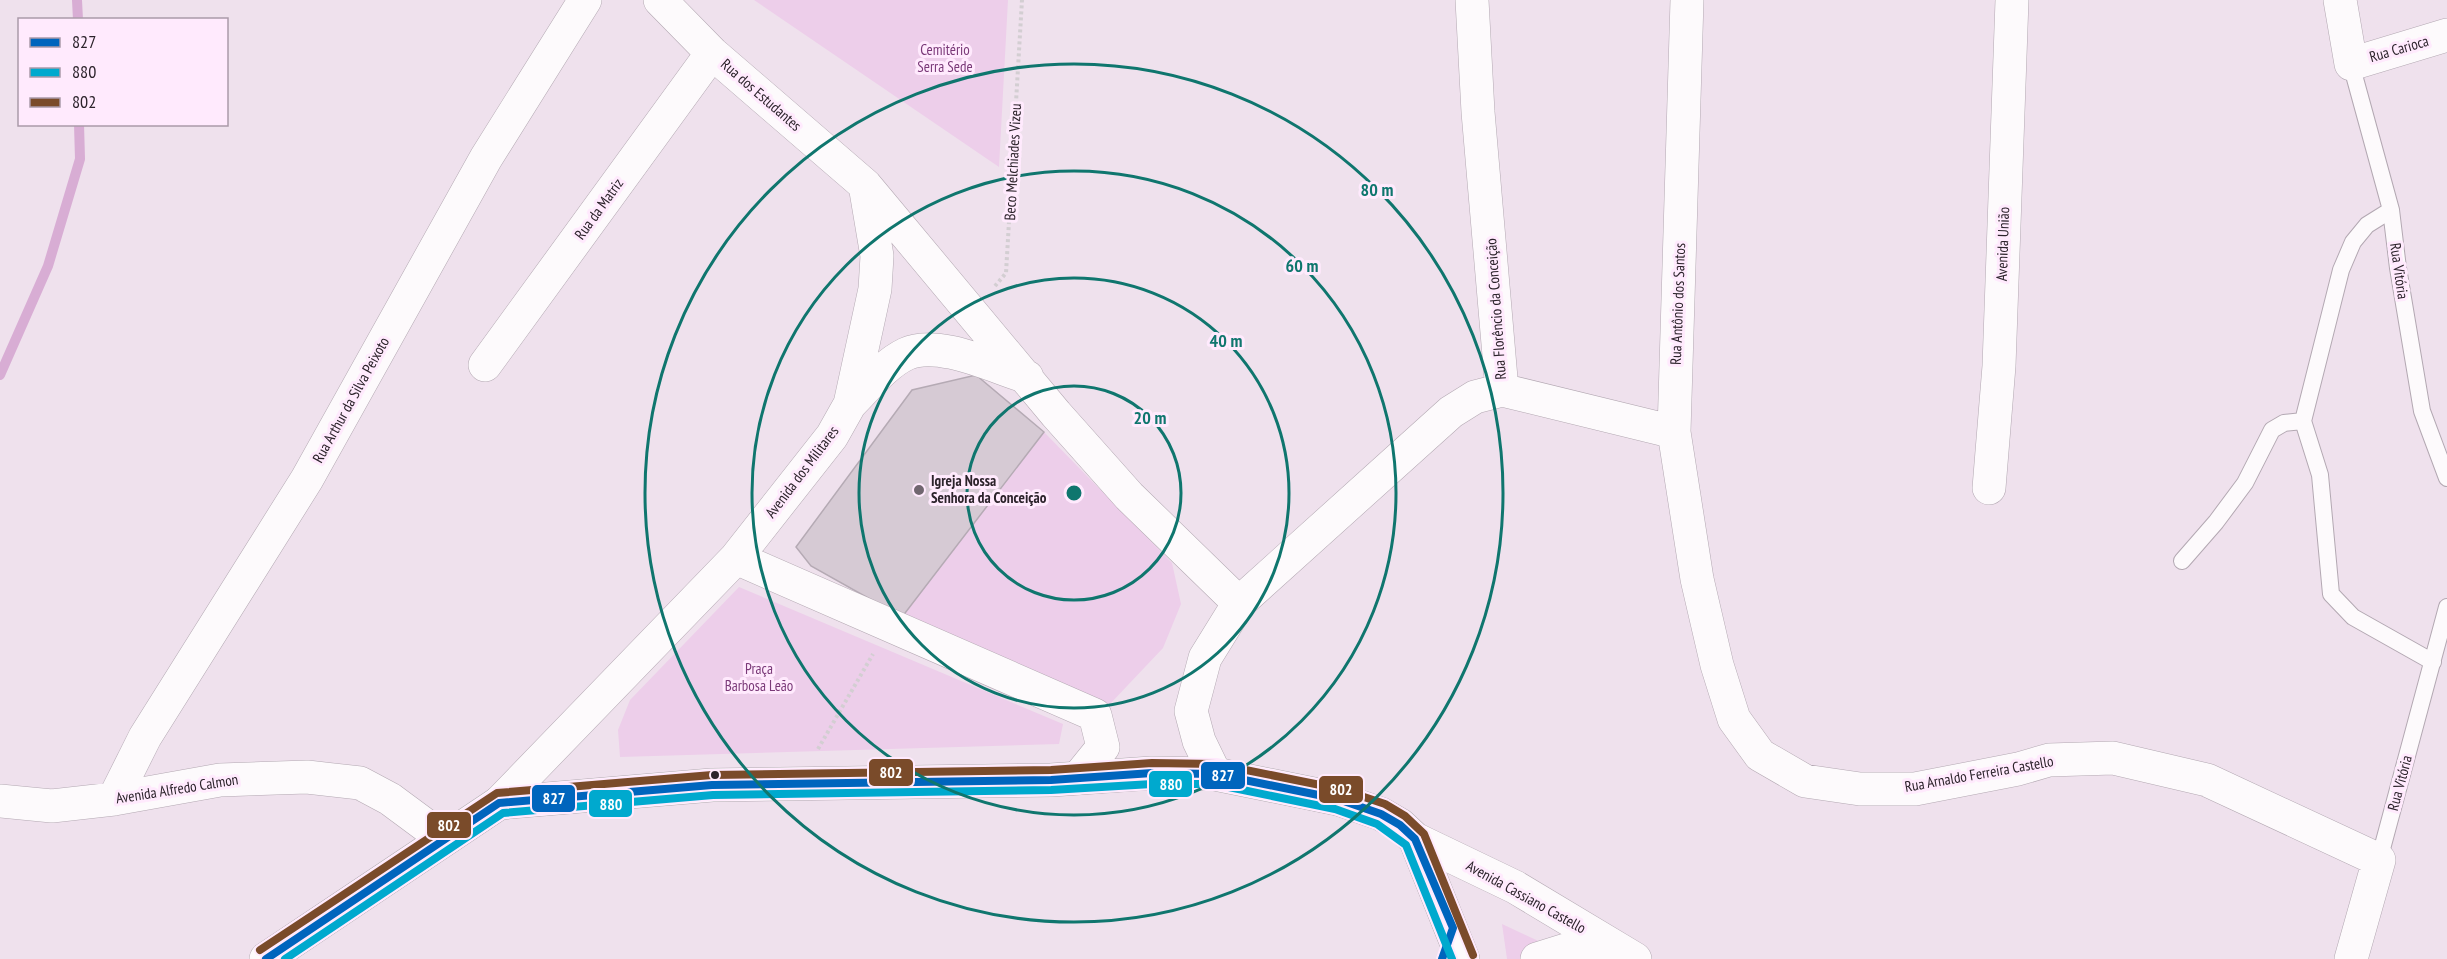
<svg xmlns="http://www.w3.org/2000/svg" width="2447" height="959" viewBox="0 0 2447 959" font-family="'PT Sans Narrow',sans-serif">
  <style>
    .green { fill: #edceea }
    .lines { fill: none; stroke-linecap: round; stroke-linejoin: round }
    .stream { stroke: #d8add4; stroke-width: 10 }
    .building { fill: #d6cad4; stroke: #b5aab4; stroke-width: 1.5 }
    .lane-casing { stroke: #b3a8b2; stroke-width: 18 }
    .street-casing { stroke: #b3a8b2; stroke-width: 34 }
    .secondary-casing { stroke: #b3a8b2; stroke-width: 34 }
    .path { stroke: #d3ced2; stroke-width: 4; stroke-dasharray: 3 3; stroke-linecap: butt }
    .lane { stroke: #fdfafc; stroke-width: 16 }
    .street { stroke: #fdfafc; stroke-width: 33 }
    .secondary { stroke: #fdfafc; stroke-width: 33 }
    .bus-1-casing { stroke: #ffeafd; stroke-width: 12 }
    .bus-2-casing { stroke: #ffeafd; stroke-width: 12 }
    .bus-3-casing { stroke: #ffeafd; stroke-width: 12 }
    .bus-1 { stroke: #0065bd; stroke-width: 8 }
    .bus-2 { stroke: #00a9ce; stroke-width: 8 }
    .bus-3 { stroke: #7a4b2a; stroke-width: 8 }
    .ring { fill: none; stroke: #0f766e; stroke-width: 3 }
    .poi-dot { fill: #70666f; stroke: #ffeafd; stroke-width: 2 }
    .bus-dot { fill: #2c232b; stroke: #ffeafd; stroke-width: 2 }
    .labels { text-anchor: middle; stroke-width: 6; stroke-linejoin: round; paint-order: stroke }
    .street-label { font-size: 15px; fill: #2c232b; stroke: #ffeafd }
    .park-label { font-size: 15px; fill: #7a3978; stroke: #ffeafd }
    .poi-label { font-size: 15px; font-weight: bold; fill: #2c232b; stroke: #ffeafd; text-anchor: start }
    .centre { fill: #0f766e; stroke: #ffeafd; stroke-width: 3 }
    .ring-label { font-size: 18px; text-anchor: middle; font-weight: bold; fill: #0f766e; stroke: #ffeafd; stroke-width: 6; stroke-linejoin: round; paint-order: stroke }
    .line-badge { stroke: #ffeafd; stroke-width: 2 }
    .badge-label { font-size: 16px; text-anchor: middle; font-weight: bold; fill: #fff }
  </style>
  <rect width="100%" height="100%" fill="#efe1ed"/>
  <!-- green -->
  <path class="green" d="M754,0H1008L999,167Z
    M1044,432L1172,563L1181,604L1163,648L1110,704L902,617Z
    M739,587L1063,724L1059,744L620,757L618,730L630,700Z
    M1502,924L1577,959H1507Z"/>
  <g class="lines">
    <!-- stream -->
    <path class="stream" d="M77,0L78,20
      M0,375L48,266L80,159L79,124"/>
  </g>
  <!-- building -->
  <path class="building" d="M976,375L1044,432L902,617L811,566L796,547L912,390Z"/>
  <g class="lines">
    <!-- lane casing -->
    <g class="lane-casing">
      <path id="lane" d="M2351,64L2391,210L2398,268L2422,411L2447,478
        M2391,210L2367,225L2353,242L2341,270L2303,421L2320,475L2331,594L2353,617L2433,662
        M2182,561L2216,522L2245,483L2272,430L2284,423L2303,421
        M2379,860L2447,607"/>
    </g>
    <!-- street casing -->
    <g class="street-casing">
      <path id="street" d="M660,0L712,53L865,185L1056,414L1129,496L1239,603
        M1687,0L1674,432L1697,579L1717,665L1734,719L1760,755L1805,781L1860,789H1915L2018,769L2049,760L2113,758L2207,780L2379,860L2351,959
        M2340,0L2351,64L2447,35
        M485,365L712,53
        M1502,390L1674,432
        M850,404C867,387 885,364 906,354C938,339 994,367 1027,377
        M1989,488L1999,366L2012,0
        M736,558L1095,715L1103,747L1078,778
        M1215,774L1199,741L1191,711L1205,658L1239,603L1451,412L1475,397L1502,390L1478,112L1472,0
        M114,799L145,737L307,479L486,158L585,0
        M0,801L52,806L114,799L220,780L307,777L360,783L390,799L444,839
        M499,803L736,558L832,436L850,404L875,289L877,256L865,185"/>
    </g>
    <!-- secondary casing -->
    <g class="secondary-casing">
      <path id="secondary" d="M1415,839L1515,887L1635,959
        M266,959L499,803L712,785L1051,780L1152,773L1215,774L1338,799L1381,814L1400,825L1415,839L1463,959
        M1537,959L1569,949L1619,959"/>
    </g>
    <!-- path -->
    <path class="path" d="M995,286L1006,273L1022,0
      M818,749L873,654"/>
    <!-- lane -->
    <use href="#lane" class="lane"/>
    <!-- street -->
    <use href="#street" class="street"/>
    <!-- secondary -->
    <use href="#secondary" class="secondary"/>
    <!-- bus-1 casing -->
    <g class="bus-1-casing">
      <path id="bus-1" d="M266,959L499,803L712,785L1051,780L1152,773L1215,774L1338,799L1381,814L1400,825L1415,839L1453,928L1442,959"/>
    </g>
    <!-- bus-2 casing -->
    <g class="bus-2-casing">
      <path id="bus-2" d="M285,959L503,813L713,795L1051,790L1152,784H1214L1335,809L1377,824L1406,845L1452,959"/>
    </g>
    <!-- bus-3 casing -->
    <g class="bus-3-casing">
      <path id="bus-3" d="M260,950L497,793L712,775L1051,770L1152,763L1216,764L1340,789L1385,804L1405,816L1424,834L1473,955"/>
    </g>
    <!-- bus-1 -->
    <use href="#bus-1" class="bus-1"/>
    <!-- bus-2 -->
    <use href="#bus-2" class="bus-2"/>
    <!-- bus-3 -->
    <use href="#bus-3" class="bus-3"/>
  </g>
  <!-- distance rings -->
  <g class="ring">
    <circle cx="1074" cy="493" r="107"/>
    <circle cx="1074" cy="493" r="215"/>
    <circle cx="1074" cy="493" r="322"/>
    <circle cx="1074" cy="493" r="429"/>
  </g>
  <!-- markers -->
  <circle class="poi-dot" cx="919" cy="490" r="6"/>
  <circle class="bus-dot" cx="715" cy="775" r="5"/>
  <g class="labels">
    <!-- street labels -->
    <g class="street-label">
      <text transform="translate(2399 49) rotate(-16)" y="5">Rua Carioca</text>
      <text transform="translate(761 95) rotate(41)" y="5">Rua dos Estudantes</text>
      <text transform="translate(1013 162) rotate(-87)" y="5">Beco Melchiades Vizeu</text>
      <text transform="translate(599 209) rotate(-54)" y="5">Rua da Matriz</text>
      <text transform="translate(2003 244) rotate(-88)" y="5">Avenida União</text>
      <text transform="translate(2399 271) rotate(82)" y="5">Rua Vitória</text>
      <text transform="translate(1678 304) rotate(-88)" y="5">Rua Antônio dos Santos</text>
      <text transform="translate(1496 309) rotate(-94)" y="5">Rua Florêncio da Conceição</text>
      <text transform="translate(351 400) rotate(-61)" y="5">Rua Arthur da Silva Peixoto</text>
      <text transform="translate(802 472) rotate(-53)" y="5">Avenida dos Militares</text>
      <text transform="translate(1979 774) rotate(-10)" y="5">Rua Arnaldo Ferreira Castello</text>
      <text transform="translate(2400 783) rotate(-75)" y="5">Rua Vitória</text>
      <text transform="translate(177 789) rotate(-9)" y="5">Avenida Alfredo Calmon</text>
      <text transform="translate(1526 897) rotate(29)" y="5">Avenida Cassiano Castello</text>
    </g>
    <!-- park labels -->
    <g class="park-label">
      <text x="945" y="55">Cemitério<tspan x="945" dy="17">Serra Sede</tspan></text>
      <text x="759" y="674">Praça<tspan x="759" dy="17">Barbosa Leão</tspan></text>
    </g>
    <!-- poi labels -->
    <g class="poi-label">
      <text x="931" y="486">Igreja Nossa<tspan x="931" dy="17">Senhora da Conceição</tspan></text>
    </g>
  </g>
  <circle cx="1074" cy="493" r="9" class="centre"/>
  <g class="ring-label">
    <text x="1377" y="196">80 m</text>
    <text x="1302" y="272">60 m</text>
    <text x="1226" y="347">40 m</text>
    <text x="1150" y="424">20 m</text>
  </g>
  <g class="line-badge">
    <rect x="868" y="758" width="46" height="29" rx="6" fill="#7a4b2a"/>
    <rect x="1200" y="761" width="46" height="29" rx="6" fill="#0065bd"/>
    <rect x="1148" y="770" width="45" height="28" rx="6" fill="#00a9ce"/>
    <rect x="1318" y="775" width="46" height="29" rx="6" fill="#7a4b2a"/>
    <rect x="531" y="784" width="45" height="29" rx="6" fill="#0065bd"/>
    <rect x="588" y="789" width="45" height="29" rx="6" fill="#00a9ce"/>
    <rect x="426" y="811" width="46" height="28" rx="6" fill="#7a4b2a"/>
  </g>
  <g class="badge-label">
    <text x="891" y="778">802</text>
    <text x="1223" y="781">827</text>
    <text x="1171" y="790">880</text>
    <text x="1341" y="795">802</text>
    <text x="554" y="804">827</text>
    <text x="611" y="810">880</text>
    <text x="449" y="831">802</text>
  </g>
  <!-- legend -->
  <rect x="18" y="18" width="210" height="108" fill="#ffeafd" stroke="#ab9aa9" stroke-width="1.5"/>
  <rect x="30" y="38" width="30" height="9" fill="#0065bd" stroke="#ab9aa9" stroke-width="1.5"/>
  <text x="72" y="48" font-size="18" fill="#2c232b">827</text>
  <rect x="30" y="68" width="30" height="9" fill="#00a9ce" stroke="#ab9aa9" stroke-width="1.5"/>
  <text x="72" y="78" font-size="18" fill="#2c232b">880</text>
  <rect x="30" y="98" width="30" height="9" fill="#7a4b2a" stroke="#ab9aa9" stroke-width="1.5"/>
  <text x="72" y="108" font-size="18" fill="#2c232b">802</text>
</svg>
